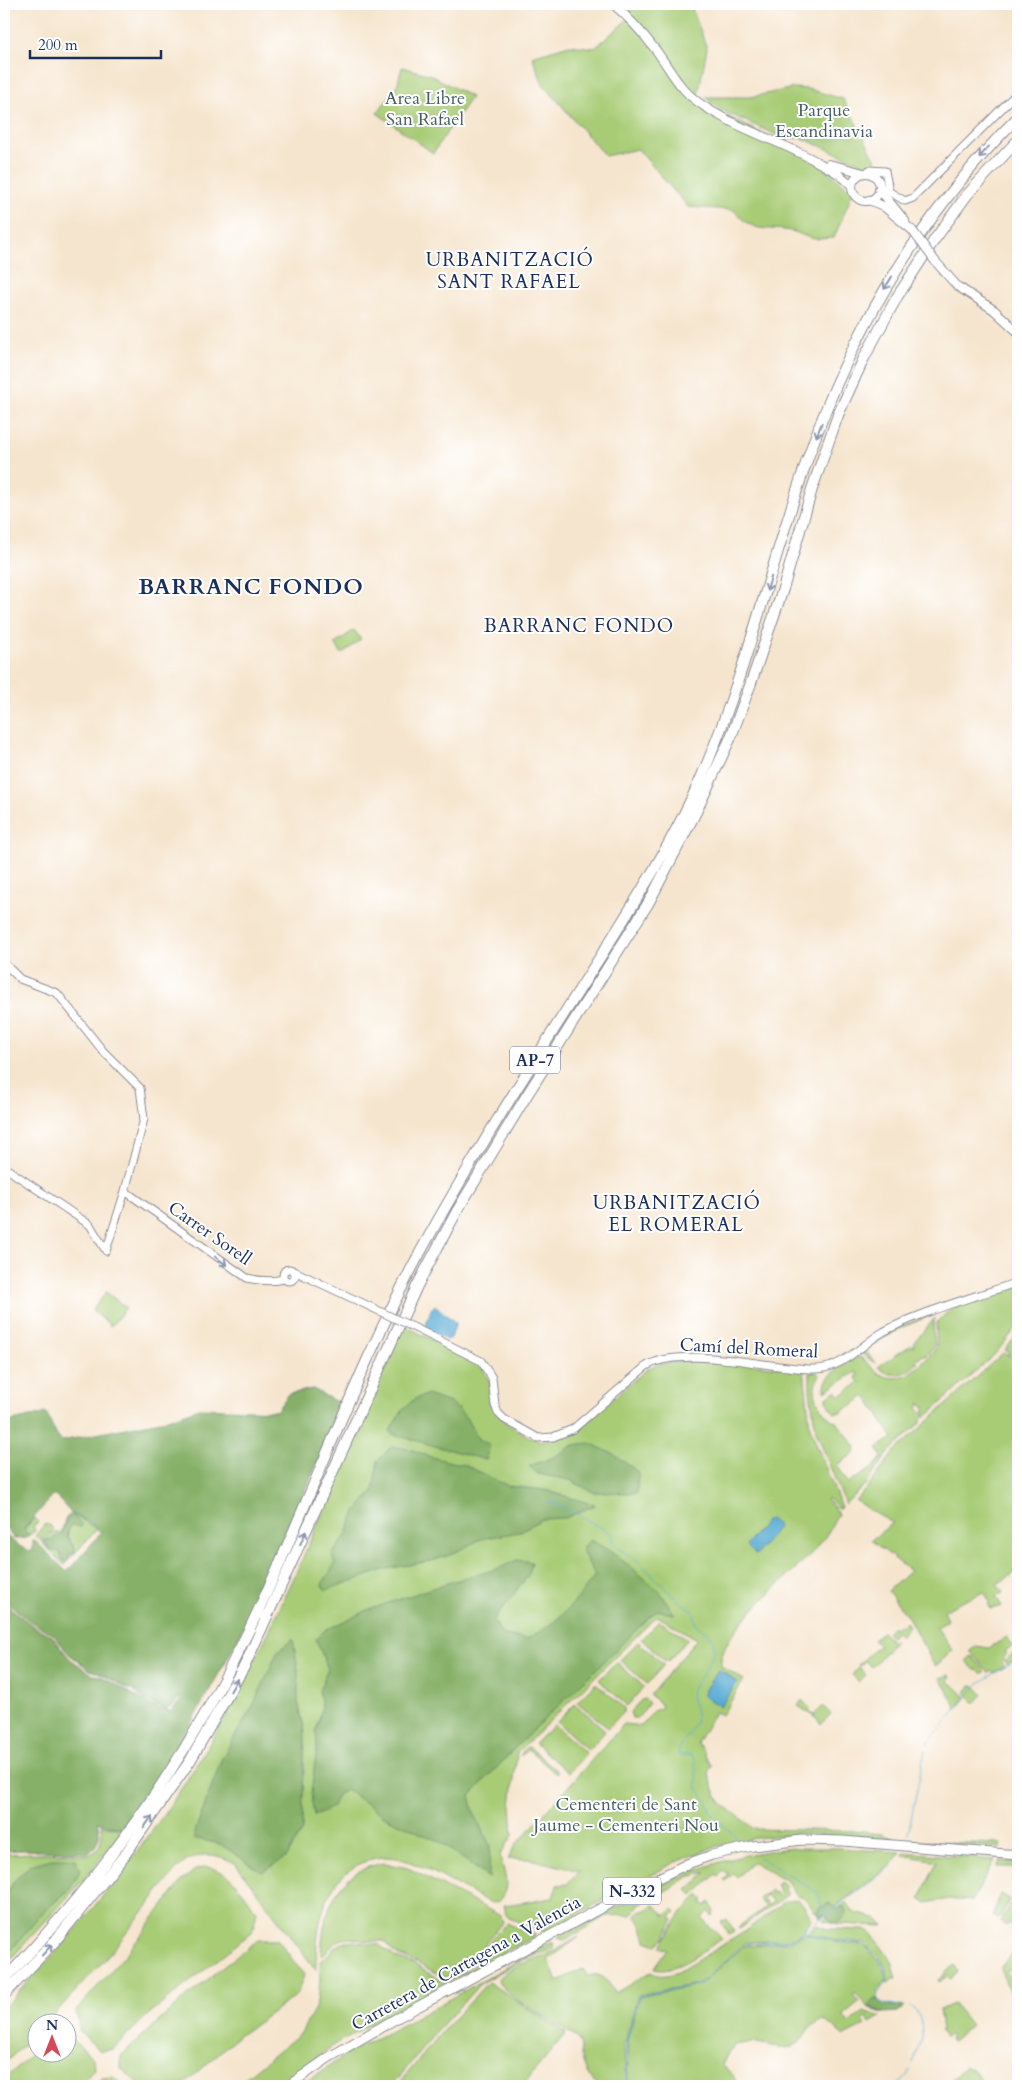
<svg xmlns="http://www.w3.org/2000/svg" width="1022" height="2090" viewBox="0 0 1022 2090" font-family="Cardo,serif">
  <style>
    .green { fill: #a8cc76; stroke: #627e6a; fill-rule: evenodd }
    .forest { fill: #86b067; stroke: #507062 }
    .water { fill: #57aad2; stroke: #396c98 }
    .lines { fill: none; stroke-linecap: round; stroke-linejoin: round }
    .stream { stroke: #57aad2; stroke-width: 1 }
    .tertiary-casing { stroke: #888a96; stroke-width: 9 }
    .secondary-casing { stroke: #888a96; stroke-width: 10 }
    .trunk-casing { stroke: #888a96; stroke-width: 11 }
    .motorway-casing { stroke: #888a96; stroke-width: 12 }
    .tertiary { stroke: #fff; stroke-width: 7 }
    .secondary { stroke: #fff; stroke-width: 8 }
    .trunk { stroke: #fff; stroke-width: 9 }
    .motorway { stroke: #fff; stroke-width: 10 }
    .tertiary-bridge-casing { stroke: #888a96; stroke-width: 9; stroke-linecap: butt }
    .secondary-bridge-casing { stroke: #888a96; stroke-width: 10; stroke-linecap: butt }
    .tertiary-bridge { stroke: #fff; stroke-width: 7 }
    .secondary-bridge { stroke: #fff; stroke-width: 8 }
    .oneway { stroke: #8d97ae }
    .labels { text-anchor: middle; stroke-width: 4; stroke-linejoin: round; paint-order: stroke }
    .shield { fill: #fff; stroke: #5f6d8e; stroke-width: 1 }
    .shield-label { font-size: 16px; font-weight: bold; fill: #1b2f5e }
    .park-label { font-size: 18px; fill: #455e65; stroke: #fff }
    .street-label { font-size: 18px; fill: #1b2f5e; stroke: #fff }
    .neighbourhood-label { font-size: 19px; letter-spacing: 1px; fill: #1b2f5e; stroke: #fff }
    .district-label { font-size: 22px; font-weight: bold; letter-spacing: 1px; fill: #1b2f5e; stroke: #fff }
  </style>
  <rect width="100%" height="100%" fill="#fff"/>
  <filter id="ink" filterUnits="userSpaceOnUse"><feTurbulence type="fractalNoise" baseFrequency=".02" numOctaves="2"/><feDisplacementMap in="SourceGraphic" scale="10" xChannelSelector="R" yChannelSelector="G"/><feConvolveMatrix kernelMatrix="1 2 1 2 8 2 1 2 1" color-interpolation-filters="sRGB"/></filter>
  <filter id="wash" filterUnits="userSpaceOnUse"><feTurbulence type="fractalNoise" baseFrequency=".0096" numOctaves="4" result="noise"/><feDisplacementMap in="SourceGraphic" scale="20" xChannelSelector="R" yChannelSelector="G"/><feGaussianBlur stdDeviation="1.12" result="paint"/><feColorMatrix in="noise" values="0 0 0 0 0 0 0 0 0 0 0 0 0 0 0 0 0 1.4 0 .05"/><feComposite in="paint" operator="in"/></filter>
  <g filter="url(#wash)">
    <rect width="100%" height="100%" fill="#f6e5ce"/>
    <!-- green -->
    <path class="green" d="M623,4H689L691,6L707,48L697,101L813,159L853,192L834,238C826,238 817,240 810,238C803,236 797,232 791,231C764,226 754,235 734,210L688,207L638,149L605,156L543,84L532,56L569,45L595,48L629,18L630,10Z
      M402,67L431,75L471,97L433,153L377,113L397,86Z
      M794,88L808,89L843,99L876,160L869,167L802,138H783L719,109L705,97H751Z
      M354,630L361,639L342,654L335,644Z
      M1018,1285V1326L995,1354L928,1415L923,1411L926,1408L920,1403L918,1409L927,1417H923L921,1419L922,1421L889,1452L867,1483L845,1504L816,1431L810,1391V1372H817L820,1375C817,1380 814,1384 815,1390C815,1402 826,1419 837,1422L856,1447L855,1453L837,1465L848,1483L873,1468L882,1457L877,1448L893,1438L866,1396L841,1412L835,1413C829,1408 827,1404 827,1397L836,1391L840,1396L859,1383L856,1377L858,1375L856,1372L825,1391C822,1375 846,1365 857,1357L862,1358C868,1363 874,1370 880,1374C903,1387 924,1363 937,1347L936,1323L953,1307L1007,1291Z
      M106,1292L126,1308L111,1326L92,1310Z
      M934,1314L903,1327L865,1350L875,1363L858,1351L901,1326Z
      M935,1318L933,1326L935,1346L926,1356L923,1355L916,1361L918,1363C905,1374 892,1380 878,1367L911,1345L912,1346L914,1345L913,1343Z
      M403,1325L481,1365L490,1383L492,1404L507,1424L531,1438L541,1441L576,1430L592,1419L591,1417L647,1369C676,1352 769,1366 804,1370L810,1428L841,1507L839,1508L827,1498L826,1500L835,1508L838,1514C832,1526 826,1537 818,1546C796,1572 716,1633 721,1666L744,1680L722,1715L715,1712L697,1743C704,1749 707,1761 712,1765L708,1772L716,1795L723,1804L754,1829L853,1831L881,1834L898,1840L820,1834H795L756,1838L714,1847L674,1863L544,1932L509,1918L506,1915L504,1905L553,1898L557,1885L567,1884L580,1871L529,1859H508L516,1845L624,1724L642,1726L653,1711L663,1707L650,1695L697,1639L657,1616L517,1753L511,1806L513,1835L500,1855C503,1871 513,1889 497,1902L492,1903L481,1898C455,1885 425,1865 397,1858C386,1856 374,1857 364,1862C321,1879 316,1931 316,1970L235,1863C212,1851 194,1851 175,1871L109,1955L47,2022H38L37,2032L4,2064V2007C99,1911 188,1793 249,1672C306,1559 352,1441 403,1325ZM721,1670L737,1683L720,1707L718,1706L717,1671Z
      M1018,1334V1359L1005,1350Z
      M1003,1353L1013,1357L1018,1363V1571L997,1584L1003,1593L996,1597L1002,1606L991,1609L988,1604L990,1602L984,1592L944,1610L948,1620L937,1628L953,1650L937,1665H934L908,1617L888,1591L910,1571L871,1540L893,1523L869,1510L855,1500L868,1487L895,1451Z
      M71,1513L97,1529L64,1565L40,1541L52,1532L61,1533L65,1519Z
      M34,1518L38,1521L37,1524L33,1525L35,1531L29,1535L24,1530Z
      M45,1524L51,1526L53,1530L38,1539L35,1536Z
      M659,1621L688,1639L668,1661H665L641,1639Z
      M906,1622L909,1626L900,1636L896,1632L891,1637L887,1632L893,1626L895,1628L899,1625L901,1627Z
      M882,1632L893,1642L896,1640L872,1667L865,1661L860,1666L858,1665L879,1645L873,1640Z
      M1007,1637L1013,1646L1005,1651L1007,1653L1002,1662L1005,1666L994,1673L993,1671L989,1673L970,1651L976,1646L989,1648Z
      M638,1642L663,1664V1666L647,1684L620,1660Z
      M1018,1648V1658L1007,1664L1005,1661Z
      M972,1656L985,1671L982,1674L977,1669L975,1670L966,1662Z
      M615,1663H618L643,1686V1688L627,1706L599,1680Z
      M859,1667L866,1675L859,1682L852,1675Z
      M948,1675L951,1677L948,1680L966,1697L957,1708L940,1678Z
      M594,1684H597L624,1708V1711L608,1728L577,1702Z
      M971,1686H975L983,1694L975,1703L965,1693Z
      M645,1699L649,1703L638,1718H632L630,1712L641,1700Z
      M802,1700L810,1708L809,1712L814,1715L823,1706L831,1714L821,1724L814,1716L798,1706Z
      M575,1704L605,1730L604,1733L588,1750L557,1722Z
      M554,1725L585,1752V1755L568,1773L535,1743Z
      M529,1747L558,1772L556,1774L529,1750L520,1756L525,1748Z
      M101,1825L122,1829L89,1874L4,1966V1854L41,1853L89,1855C101,1851 103,1836 101,1825Z
      M910,1841L1001,1844L1000,1848Z
      M794,1848H838L901,1852L891,1865L820,1918L804,1897L797,1895L787,1881L753,1862L737,1877L733,1873L726,1881L724,1880L728,1876L727,1872L725,1873L723,1871L718,1876L716,1874L693,1896L687,1890L707,1872L688,1877L671,1888L639,1904L632,1915L606,1916L569,1938L563,1940L558,1938C635,1898 706,1854 794,1848Z
      M905,1852L984,1859L995,1860L972,1901L949,1899L927,1903L920,1898L937,1861L903,1855Z
      M1000,1861L1018,1862V1867H997Z
      M385,1863L408,1868L501,1916L503,1922L488,1939L478,1962L465,1967L455,1975L443,1977L419,1964L397,1955L392,1951L384,1941H367L350,1938L343,1939L337,1942L321,1956C323,1912 335,1870 385,1863Z
      M207,1867C232,1871 243,1893 257,1912L252,1932L148,2015L113,2049L100,2051L80,2032L76,2011L132,1947L183,1880L195,1870Z
      M780,1881L786,1887L784,1889L787,1894L786,1896L740,1928L738,1927L766,1907L759,1899L765,1894L766,1896L763,1899L769,1905L773,1902L766,1894L771,1890L774,1893L776,1892L779,1897L781,1895L776,1884Z
      M1018,1890V1928L1008,1923L1006,1926L1001,1922L1003,1918Z
      M1001,1894L1008,1898L1009,1900L1001,1917L998,1919L992,1916Z
      M699,1895L704,1900L702,1902L705,1906L710,1902L714,1912L712,1916L708,1911L702,1918L722,1939C703,1950 676,1974 654,1968L668,1950L660,1947L682,1912Z
      M796,1899L802,1903L812,1919L805,1927L804,1931L791,1939L745,1943L706,1979L697,1984L638,1995L624,2046L626,2086H599C589,2077 582,2069 581,2055C581,2049 581,2045 578,2039C563,2026 501,1994 498,1981C504,1967 538,1959 552,1952C561,1948 570,1942 579,1937L548,1960L557,1981L583,1969L588,1976C602,1971 609,1982 615,1993L651,1972C659,1978 669,1975 678,1972L741,1934L784,1902Z
      M847,1902L854,1913L876,1918L884,1926L839,1924L823,1920Z
      M655,1905L665,1916L673,1909L676,1912L671,1917L674,1919L664,1938L657,1945L646,1941L642,1926L636,1917L638,1913Z
      M727,1919L734,1932L729,1935L721,1922Z
      M507,1923L536,1936L368,2025L333,2046L277,2086H235L301,2033L315,2008L319,1992L321,1960C328,1956 332,1949 339,1945C351,1937 364,1945 378,1944L396,1958L414,1964L438,1979L445,1981L481,1963L491,1939Z
      M816,1925L827,1929L865,1930L870,1932L892,1961L897,1979H893L887,1984V1969L881,1960L864,1943L832,1939L807,1933Z
      M805,1933L832,1941L863,1945L870,1951L885,1969L886,1978L878,1991L877,1998L873,1999V2010L883,2013C869,2011 863,2003 855,1992L853,1995L859,2002L843,2015L849,2023L864,2011L880,2017L870,2023L867,2017L863,2019L866,2025L844,2036L824,2020L810,2027L799,2043L792,2047L784,2048L752,2042L736,2045L729,2051L722,2065L733,2075L738,2086H628L627,2041L639,1997L701,1984L744,1946L791,1941Z
      M258,1940H278L304,1975L297,1995L233,2040L183,2086H140L121,2068V2056C165,2014 209,1977 258,1940Z
      M551,1942L554,1944L552,1949L525,1959L482,1982L436,2032L392,2086H300L348,2053L412,2020Z
      M1018,1947V1964L1012,1967L1006,1972L1012,1982L1018,1978V1985L1009,1991L1000,1968Z
      M954,1965L959,1972L950,1979L947,1976L940,1983L938,1980Z
      M488,1982L566,2033L522,2086H397L447,2026Z
      M954,2004L971,2025L952,2042L949,2040L951,2036L948,2035L945,2038L940,2031L942,2030L939,2010Z
      M68,2039L73,2040L93,2058L94,2069L80,2086H4V2080L37,2049L38,2052H68Z
      M965,2067C974,2068 982,2076 983,2085L945,2086Z
      M113,2077L123,2086H95L101,2078Z"/>
    <!-- forest -->
    <path class="forest" d="M313,1389L342,1405L282,1546L236,1643L173,1755L122,1829L97,1822C102,1834 98,1845 89,1853L25,1850L4,1851V1603L33,1626L52,1636L70,1659L93,1675L101,1676L160,1710L171,1711L181,1699L179,1698L172,1706L165,1710L144,1699L133,1690L126,1688L100,1673L90,1670L69,1654L53,1634L31,1622L4,1600V1532C9,1540 24,1551 33,1551V1539L67,1572L101,1533L90,1523L71,1513L54,1494L24,1529L29,1535L27,1538L14,1539L4,1525L5,1423L46,1413L57,1436L62,1441L165,1420L199,1408L276,1411L289,1394Z
      M427,1395L453,1404L465,1416L478,1439L490,1445L486,1460L392,1434L390,1431C398,1416 409,1397 427,1395Z
      M590,1443L613,1454L638,1472L637,1493L593,1492L570,1480L538,1474L529,1466L554,1457L573,1445Z
      M392,1446L413,1450L431,1457L465,1465L508,1486L545,1490L595,1505L565,1518L542,1519L519,1532L481,1539L450,1555L431,1561L387,1569L326,1590L322,1584L335,1564L332,1555L347,1534L356,1511L373,1492L378,1460Z
      M73,1515L82,1525L81,1527L70,1525L67,1536L75,1549L74,1553L69,1555L68,1561H63L59,1552L50,1550L43,1541L52,1539L62,1533L66,1519Z
      M590,1540L612,1552L659,1590L675,1615L657,1610L518,1745L470,1796L475,1816L490,1845L489,1878L440,1842L383,1816L346,1789L335,1798L332,1807L314,1816L311,1794L317,1747L316,1730L322,1708L319,1691L328,1669L316,1639L325,1630L368,1610L447,1583L497,1569L517,1560L532,1562L529,1574L494,1620L501,1634L526,1639C559,1622 574,1605 595,1575L581,1549Z
      M293,1639L298,1669V1701L305,1732L302,1830L287,1857L262,1872L220,1844L193,1838L222,1758L253,1706L278,1651Z
      M51,1859H76L80,1871L69,1890L43,1912L4,1959V1900L14,1881L30,1865Z
      M830,1903L836,1909L843,1906L847,1910L846,1915L838,1924L830,1920L825,1915L819,1916L817,1912L819,1908Z
      M877,1998C884,2006 893,2006 904,2007L900,2012L883,2013L868,2006L873,1999Z"/>
    <!-- water -->
    <path class="water" d="M435,1305L456,1323L451,1338L447,1340L425,1328L431,1309Z
      M770,1519L777,1524L778,1527L756,1555L746,1545L767,1520Z
      M718,1670L737,1682L720,1707L704,1696L705,1689Z"/>
    <g class="lines">
      <!-- stream -->
      <path class="stream" d="M548,1502L564,1507L612,1534V1544L638,1561L680,1602L693,1611L697,1626C701,1629 707,1631 710,1634C719,1646 710,1664 703,1674C700,1680 693,1684 692,1690C689,1700 697,1707 696,1717C694,1732 680,1740 678,1755H691L695,1760L697,1786L708,1804L710,1812L736,1837
        M927,1744L979,1683L1018,1659
        M908,1834L925,1750
        M759,1857L818,1893L821,1905L820,1914
        M810,1922L804,1929L807,1934C816,1935 824,1939 833,1940C840,1942 846,1940 853,1942C871,1945 884,1961 887,1979L879,1993L878,1998L882,2003L902,2006
        M756,1943L781,1941L795,1938L892,1866
        M910,2006C930,2020 920,2044 913,2063
        M627,2086L626,2041L639,1996L702,1983L740,1947L752,1943
        M896,2086L906,2077L910,2070"/>
    </g>
  </g>
  <g filter="url(#ink)">
    <g class="lines">
      <!-- tertiary casing -->
      <g class="tertiary-casing">
        <path id="tertiary" d="M867,173L869,170L885,171L889,191
          M880,189L883,188L905,201L913,198L1018,92
          M4,963L20,979L57,993L103,1051L140,1088L144,1119L125,1191L106,1251
          M4,1167L90,1225L106,1251
          M125,1191L247,1278C260,1281 271,1282 284,1279
          M283 1275a6 6 0 1 1 12 0a6 6 0 1 1-12 0Z
          M294,1271L373,1308
          M417,1329L481,1361L492,1378L495,1405L498,1413L504,1419L538,1438L553,1437L573,1429L645,1367C680,1344 772,1369 814,1369C841,1370 861,1345 883,1332C911,1317 945,1306 975,1296C991,1291 1004,1288 1018,1281"/>
      </g>
      <!-- secondary casing -->
      <g class="secondary-casing">
        <path id="secondary" d="M613,4C628,17 642,32 655,49C669,67 678,88 698,102C735,129 782,141 821,164C833,170 843,176 852,186
          M829,164L864,173
          M852 187a14 14 0 1 1 28 0a14 14 0 1 1-28 0Z
          M879,189L905,221
          M869,200L883,206L912,230
          M935,261L957,286L994,310L1018,332"/>
      </g>
      <!-- trunk casing -->
      <g class="trunk-casing">
        <path id="trunk" d="M288,2086L328,2058L397,2018L642,1886L687,1864L712,1855L753,1846L802,1840L843,1841L1018,1855"/>
      </g>
      <!-- motorway casing -->
      <g class="motorway-casing">
        <path id="motorway" d="M4,1980C105,1874 186,1762 249,1630C310,1504 355,1371 422,1249C474,1154 532,1064 590,973C630,910 671,847 701,778C754,656 779,524 829,402C872,297 938,197 1018,117
          M4,1995L55,1941L124,1856L190,1761L245,1665L417,1286L457,1211L527,1095L649,902L696,812L731,737L751,683L783,589L812,489L838,415L864,358L897,297L935,239L967,195L1018,140"/>
      </g>
      <!-- tertiary -->
      <use href="#tertiary" class="tertiary"/>
      <!-- secondary -->
      <use href="#secondary" class="secondary"/>
      <!-- trunk -->
      <use href="#trunk" class="trunk"/>
      <!-- motorway -->
      <use href="#motorway" class="motorway"/>
      <!-- tertiary-bridge casing -->
      <g class="tertiary-bridge-casing">
        <path id="tertiary-bridge" d="M373,1308L417,1329"/>
      </g>
      <!-- secondary-bridge casing -->
      <g class="secondary-bridge-casing">
        <path id="secondary-bridge" d="M912,230L935,261"/>
      </g>
      <!-- tertiary-bridge -->
      <use href="#tertiary-bridge" class="tertiary-bridge"/>
      <!-- secondary-bridge -->
      <use href="#secondary-bridge" class="secondary-bridge"/>
    </g>
    <!-- one-way arrows -->
    <defs><path id="oneway-shaft" d="M-6 0H5M1.5-3L5.5 0L1.5 3" fill="none" stroke-width="1.6" stroke-linecap="round" stroke-linejoin="round" transform="scale(1.25)"/></defs>
    <g class="oneway">
      <use href="#oneway-shaft" transform="translate(984 152) rotate(132)"/>
      <use href="#oneway-shaft" transform="translate(888 283) rotate(122)"/>
      <use href="#oneway-shaft" transform="translate(819 430) rotate(111)"/>
      <use href="#oneway-shaft" transform="translate(769 584) rotate(107)"/>
      <use href="#oneway-shaft" transform="translate(221 1261) rotate(36)"/>
      <use href="#oneway-shaft" transform="translate(303 1538) rotate(-66)"/>
      <use href="#oneway-shaft" transform="translate(234 1685) rotate(-60)"/>
      <use href="#oneway-shaft" transform="translate(148 1822) rotate(-55)"/>
      <use href="#oneway-shaft" transform="translate(47 1950) rotate(-47)"/>
    </g>
  </g>
  <g class="labels">
    <!-- shield labels -->
    <g class="shield">
      <rect x="510" y="1046.5" width="50" height="27" rx="4"/>
      <rect x="603" y="1877.5" width="58" height="27" rx="4"/>
    </g>
    <g class="shield-label">
      <text x="535" y="1066">AP-7</text>
      <text x="632" y="1897">N-332</text>
    </g>
    <!-- park labels -->
    <g class="park-label">
      <text x="425" y="104">Area Libre<tspan x="425" dy="21">San Rafael</tspan></text>
      <text x="824" y="116">Parque<tspan x="824" dy="21">Escandinavia</tspan></text>
      <text x="626" y="1810">Cementeri de Sant<tspan x="626" dy="21">Jaume - Cementeri Nou</tspan></text>
    </g>
    <!-- street labels -->
    <g class="street-label">
      <text transform="translate(210 1233) rotate(35)" y="6">Carrer Sorell</text>
      <text transform="translate(749 1348) rotate(3)" y="6">Camí del Romeral</text>
      <text transform="translate(466 1963) rotate(-29)" y="6">Carretera de Cartagena a Valencia</text>
    </g>
    <!-- neighbourhood labels -->
    <g class="neighbourhood-label">
      <text x="509" y="266">URBANITZACIÓ<tspan x="509" dy="22">SANT RAFAEL</tspan></text>
      <text x="579" y="632">BARRANC FONDO</text>
      <text x="676" y="1209">URBANITZACIÓ<tspan x="676" dy="22">EL ROMERAL</tspan></text>
    </g>
    <!-- district labels -->
    <g class="district-label">
      <text x="251" y="594">BARRANC FONDO</text>
    </g>
  </g>
  <!-- margin -->
  <rect width="1022" height="2090" fill="none" stroke="#fff" stroke-width="20"/>
  <!-- north arrow -->
  <g transform="translate(52 2038)"><circle r="24" fill="#ffffff" stroke="#a4acbf"/>
  <path d="M0-4L9 19L0 12L-9 19Z" fill="#d1495b"/>
  <text y="-8" font-size="14" font-weight="bold" text-anchor="middle" fill="#1b2f5e">N</text>
  </g>
  <!-- scale -->
  <path d="M30 50v8h131v-8" fill="none" stroke="#1b2f5e" stroke-width="2.5"/>
  <text x="38" y="50" font-size="15" fill="#1b2f5e" stroke="#ffffff" stroke-width="4" paint-order="stroke">200 m</text>
</svg>
